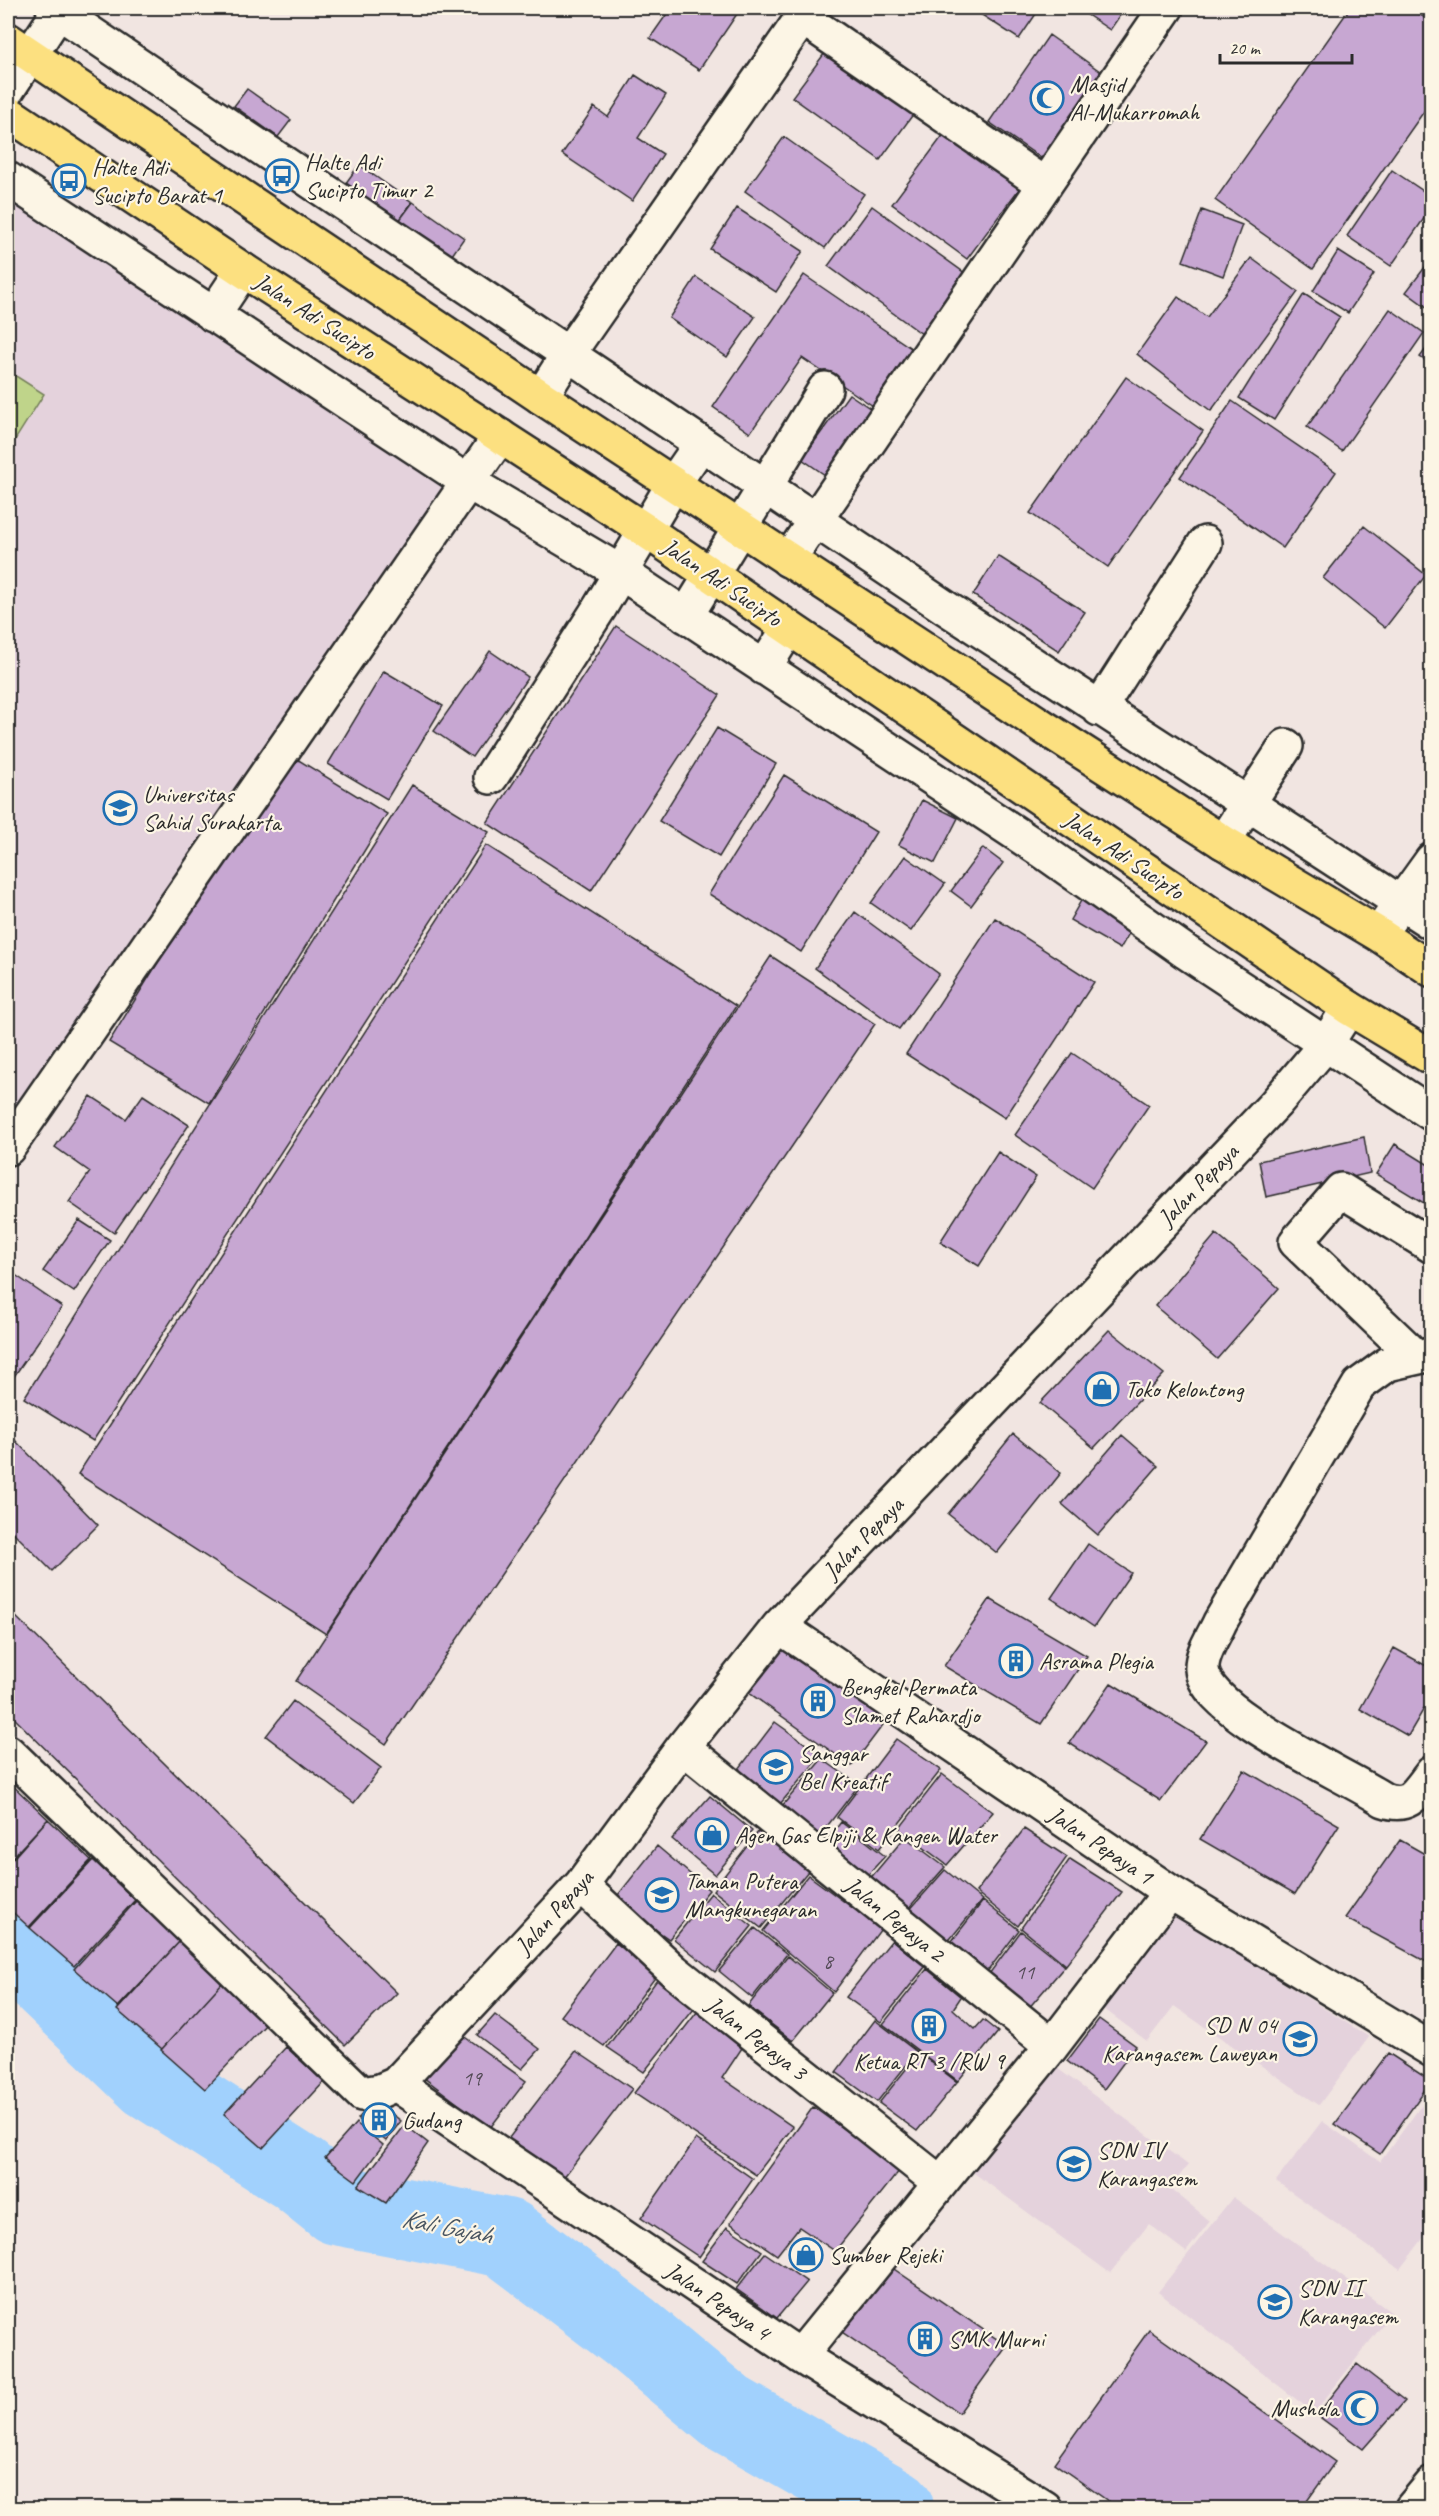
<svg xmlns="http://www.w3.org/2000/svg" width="1439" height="2516" viewBox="0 0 1439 2516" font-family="Caveat,sans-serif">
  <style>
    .built { fill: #e4d2dc }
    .green { fill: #bfd48a; stroke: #75805a; stroke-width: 1.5 }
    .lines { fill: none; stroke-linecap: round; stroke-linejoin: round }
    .river { stroke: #a1d1fd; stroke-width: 80 }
    .building { fill: #c7a7d2; stroke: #2b2b2b; stroke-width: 1.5 }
    .minor-casing { stroke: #2b2b2b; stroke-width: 38 }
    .highway-casing { stroke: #2b2b2b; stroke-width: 38 }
    .minor { stroke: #fcf5e5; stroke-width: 33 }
    .highway { stroke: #fce080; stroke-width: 33 }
    .labels { text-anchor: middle; stroke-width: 4.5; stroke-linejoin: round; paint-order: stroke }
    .number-label { font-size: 21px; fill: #524a55 }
    .poi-label { font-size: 24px; fill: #2b2b2b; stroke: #fcf5e5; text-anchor: start }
    .street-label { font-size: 24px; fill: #2b2b2b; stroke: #fcf5e5 }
    .water-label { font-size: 26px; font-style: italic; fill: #485460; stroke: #fcf5e5 }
  </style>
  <rect width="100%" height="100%" fill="#f1e5e1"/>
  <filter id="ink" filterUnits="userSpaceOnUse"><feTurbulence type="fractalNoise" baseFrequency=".0167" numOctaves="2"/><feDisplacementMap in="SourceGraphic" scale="12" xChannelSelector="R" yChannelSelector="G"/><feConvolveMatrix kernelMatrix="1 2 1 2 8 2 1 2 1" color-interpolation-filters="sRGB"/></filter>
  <g filter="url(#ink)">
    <!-- built -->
    <path class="built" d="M8,200L456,486L8,1129Z
      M1172,1912L1369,2037L1319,2105L1174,2006L1147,2041L1088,1997L1114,1963L1130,1973Z
      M1042,2057L1188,2165L1170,2188L1210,2221L1186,2252L1149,2224L1110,2273L959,2162Z
      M1431,2092V2228L1400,2269L1276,2181L1322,2121L1380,2162Z
      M1233,2197L1392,2313L1314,2413L1158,2292Z"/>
    <!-- green -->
    <path class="green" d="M8,371L44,394L8,451Z"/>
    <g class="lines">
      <!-- river -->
      <path class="river" d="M8,1943L151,2080L297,2173L337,2205L506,2238L630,2332L726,2412L894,2508"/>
    </g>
    <!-- building -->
    <path class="building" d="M671,8H741L699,70L650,38Z
      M971,8H1040L1019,39Z
      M1077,8H1125L1110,30Z
      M1350,8H1410L1432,23V100L1313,269L1215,200Z
      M1049,35L1104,74L1044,160L989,122Z
      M830,46L917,109L880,160L792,97Z
      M635,75L666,95L638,138L663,154L632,201L562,154L594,107L608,117Z
      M247,89L291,120L278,137L234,106Z
      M947,130L1022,185L967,259L892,204Z
      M784,137L864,194L825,248L745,191Z
      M359,165L412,202L399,221L345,184Z
      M1392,170L1432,197V207L1391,266L1347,236Z
      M413,202L464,238L450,258L399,221Z
      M872,206L973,279L929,339L828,266Z
      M737,208L803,251L776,292L710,249Z
      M1202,210L1242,225L1223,276L1183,261Z
      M1338,251L1374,274L1348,313L1313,291Z
      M1251,258L1298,292L1211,411L1137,354L1178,297L1207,317Z
      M1432,258V311L1406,292Z
      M804,275L921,355L882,412L802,358L750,433L713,407Z
      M696,277L755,317L727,357L669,318Z
      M1304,294L1340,317L1274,420L1239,398Z
      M1390,309L1424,333L1342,451L1307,427Z
      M1432,341V365L1420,357Z
      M1126,377L1203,431L1108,567L1030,513Z
      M849,394L874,411L828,477L802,459Z
      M1232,401L1336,472L1283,548L1180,477Z
      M1364,526L1426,575L1385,628L1323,578Z
      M998,556L1085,612L1059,651L973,595Z
      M616,626L720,695L591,891L487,823Z
      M490,651L528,677L472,757L434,731Z
      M384,671L443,706L387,799L328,764Z
      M717,728L776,764L719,857L659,821Z
      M287,753L387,814L209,1103L109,1042Z
      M784,775L876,832L801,952L709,894Z
      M412,785L489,832L93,1441L24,1398Z
      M922,800L958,818L935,863L899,845Z
      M486,845L736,1006L326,1634L78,1474Z
      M983,848L1003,863L971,906L951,891Z
      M905,856L945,884L911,931L871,903Z
      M1086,892L1136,921L1120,949L1070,920Z
      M855,912L939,974L899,1029L815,968Z
      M995,918L1094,982L1005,1118L906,1054Z
      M771,956L875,1024L386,1744L296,1681Z
      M1072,1053L1149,1105L1092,1188L1015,1135Z
      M143,1095L189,1125L114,1233L69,1202L90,1172L55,1147L91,1096L126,1119Z
      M1364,1137L1370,1173L1266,1197L1259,1161Z
      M1395,1144L1432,1167V1208L1376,1174Z
      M998,1152L1036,1177L979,1266L940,1242Z
      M79,1220L110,1240L74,1292L43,1271Z
      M1216,1234L1279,1288L1217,1359L1155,1306Z
      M8,1270L62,1307L8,1385Z
      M1109,1330L1164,1374L1094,1448L1040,1403Z
      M8,1433L98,1525L52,1571L8,1527Z
      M1013,1434L1061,1473L997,1553L948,1514Z
      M1122,1435L1158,1466L1098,1535L1062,1504Z
      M1088,1544L1131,1573L1094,1627L1051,1598Z
      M990,1599L1087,1656L1041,1724L944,1666Z
      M8,1609L397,1993L345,2045L8,1712Z
      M784,1639L892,1713L852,1766L745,1690Z
      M1394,1648L1432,1669V1695L1408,1736L1360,1709Z
      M1111,1683L1206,1741L1161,1801L1069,1743Z
      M293,1701L381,1768L354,1803L266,1736Z
      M775,1722L821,1755L775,1810L732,1778Z
      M896,1739L941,1770L879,1849L837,1817Z
      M822,1759L859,1785L815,1842L777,1812Z
      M1244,1770L1339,1825L1295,1894L1200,1839Z
      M942,1774L993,1812L947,1865L899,1829Z
      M8,1781L48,1819L8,1862Z
      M710,1796L752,1831L715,1875L672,1839Z
      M48,1819L91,1860L29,1927L8,1908V1864Z
      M841,1822L885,1856L864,1879L822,1847Z
      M1024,1829L1067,1857L1018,1926L976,1892Z
      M758,1832L809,1870L761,1928L713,1890Z
      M905,1837L945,1867L906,1911L868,1881Z
      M1400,1840L1432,1858V1965L1345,1918Z
      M657,1846L709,1890L669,1939L614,1900Z
      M1070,1859L1122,1892L1066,1965L1021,1928Z
      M93,1860L135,1900L74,1966L30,1928Z
      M945,1870L982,1900L946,1944L907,1913Z
      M808,1875L881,1929L834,1992L763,1931Z
      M711,1893L752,1926L715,1972L674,1939Z
      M137,1900L180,1941L118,2007L74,1969Z
      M983,1901L1019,1930L984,1976L948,1946Z
      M755,1928L787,1954L752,1998L719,1971Z
      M1021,1931L1065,1966L1027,2010L986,1978Z
      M892,1940L925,1967L881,2022L846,1997Z
      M180,1941L223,1982L162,2049L117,2010Z
      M616,1943L657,1975L604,2046L561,2016Z
      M788,1956L832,1993L793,2041L748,2006Z
      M927,1969L961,1997L953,2009L975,2029L983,2020L998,2032L958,2081L883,2024Z
      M660,1976L698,2004L644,2072L607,2047Z
      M223,1982L267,2023L205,2089L161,2050Z
      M701,2007L746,2042L722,2078L793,2127L756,2175L634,2093Z
      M495,2015L540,2049L522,2069L477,2035Z
      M1099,2019L1136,2046L1104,2089L1067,2061Z
      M875,2020L917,2052L877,2102L836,2072Z
      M455,2030L526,2081L490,2128L419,2074Z
      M286,2047L324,2082L263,2148L224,2114Z
      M576,2051L632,2089L560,2182L505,2143Z
      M919,2053L957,2082L917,2131L879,2103Z
      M1388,2053L1431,2081L1380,2154L1335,2124Z
      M374,2100L401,2121L386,2141L358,2119Z
      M813,2107L900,2170L835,2251L799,2227L777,2255L730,2223Z
      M356,2123L383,2145L356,2181L325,2158Z
      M405,2125L428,2143L386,2203L358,2186Z
      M696,2139L753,2179L699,2257L641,2218Z
      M727,2227L762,2251L737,2284L702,2261Z
      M765,2253L807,2282L777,2318L736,2289Z
      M888,2265L1007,2346L959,2413L842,2332Z
      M1149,2330L1335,2462L1302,2508H1118L1054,2463Z
      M1357,2364L1405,2401L1363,2449L1317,2415Z"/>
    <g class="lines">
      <!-- minor casing -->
      <g class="minor-casing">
        <path id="minor" d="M53,8L946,608L1432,923
          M803,18L1045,185
          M8,89L59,11
          M8,179L468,482L620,572L1044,852L1186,952L1432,1114
          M213,315L243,270
          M541,397L568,354L809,8
          M788,560L1166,8
          M686,616L825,389
          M764,668L789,628
          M1099,709L1205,543
          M491,777L600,607L674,483L701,444
          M1223,842L1286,746
          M1388,921L1432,860
          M8,1148L500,436
          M1432,1354L1388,1364L1359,1385L1220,1622C1214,1636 1201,1653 1202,1669C1205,1713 1347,1775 1384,1800C1410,1809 1417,1792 1432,1773
          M1416,1357L1296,1242L1341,1190L1432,1246
          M779,1626L1170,1892L1432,2050
          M683,1747L1052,2046
          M8,1752L362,2094L380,2091L396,2084L581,1885L683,1747L779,1626L1275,1104L1326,1044L1349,1008
          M581,1885L674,1971L939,2182
          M396,2084L800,2356L1045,2508
          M800,2356L1052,2046L1170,1892
          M1412,2508L1432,2484"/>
      </g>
      <!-- highway casing -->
      <g class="highway-casing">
        <path id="highway" d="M8,40L541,397L1045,728L1223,842L1378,934L1432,970
          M8,113L243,270L645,530L1349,1008L1432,1058"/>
      </g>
      <!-- minor -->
      <use href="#minor" class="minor"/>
      <!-- highway -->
      <use href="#highway" class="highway"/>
    </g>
  </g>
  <!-- icons -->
  <defs>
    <g id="mosque-ring" transform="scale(1.725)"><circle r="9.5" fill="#fcf5e5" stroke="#1f6fb2" stroke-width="1.5"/><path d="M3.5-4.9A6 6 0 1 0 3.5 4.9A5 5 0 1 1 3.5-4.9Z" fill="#1f6fb2"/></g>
    <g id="bus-ring" transform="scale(1.725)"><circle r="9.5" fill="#fcf5e5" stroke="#1f6fb2" stroke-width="1.5"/><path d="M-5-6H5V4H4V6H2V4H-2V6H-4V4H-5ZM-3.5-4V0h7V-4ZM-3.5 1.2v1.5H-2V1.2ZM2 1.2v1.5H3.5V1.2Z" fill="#1f6fb2"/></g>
    <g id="university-ring" transform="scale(1.725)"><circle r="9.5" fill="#fcf5e5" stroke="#1f6fb2" stroke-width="1.5"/><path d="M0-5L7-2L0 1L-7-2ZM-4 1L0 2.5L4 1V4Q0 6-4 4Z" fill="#1f6fb2"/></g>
    <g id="shop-ring" transform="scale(1.725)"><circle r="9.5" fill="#fcf5e5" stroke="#1f6fb2" stroke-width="1.5"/><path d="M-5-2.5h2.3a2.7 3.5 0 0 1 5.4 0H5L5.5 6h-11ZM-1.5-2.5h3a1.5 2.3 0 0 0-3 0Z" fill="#1f6fb2"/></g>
    <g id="building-ring" transform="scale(1.725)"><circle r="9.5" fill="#fcf5e5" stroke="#1f6fb2" stroke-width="1.5"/><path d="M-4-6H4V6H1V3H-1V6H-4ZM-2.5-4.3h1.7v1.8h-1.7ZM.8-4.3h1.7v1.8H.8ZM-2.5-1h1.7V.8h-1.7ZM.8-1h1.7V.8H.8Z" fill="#1f6fb2"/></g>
    <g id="school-ring" transform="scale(1.725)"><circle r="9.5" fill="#fcf5e5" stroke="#1f6fb2" stroke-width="1.5"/><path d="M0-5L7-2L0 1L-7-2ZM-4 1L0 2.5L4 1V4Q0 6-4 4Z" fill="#1f6fb2"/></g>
  </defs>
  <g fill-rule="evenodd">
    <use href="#mosque-ring" x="1047" y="98"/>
    <use href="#bus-ring" x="282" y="176"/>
    <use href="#bus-ring" x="69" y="181"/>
    <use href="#university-ring" x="120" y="808"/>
    <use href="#shop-ring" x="1102" y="1389"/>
    <use href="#building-ring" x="1016" y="1661"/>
    <use href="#building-ring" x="818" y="1701"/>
    <use href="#school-ring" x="776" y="1767"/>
    <use href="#shop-ring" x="712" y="1835"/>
    <use href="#school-ring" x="662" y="1895"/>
    <use href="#building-ring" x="929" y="2026"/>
    <use href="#school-ring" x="1300" y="2039"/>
    <use href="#building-ring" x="379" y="2120"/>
    <use href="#school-ring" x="1074" y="2164"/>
    <use href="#shop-ring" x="806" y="2255"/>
    <use href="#school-ring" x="1275" y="2302"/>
    <use href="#building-ring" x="925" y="2339"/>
    <use href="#mosque-ring" x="1361" y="2408"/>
  </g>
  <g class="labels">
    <!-- number labels -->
    <g class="number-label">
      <text x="828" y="1968">8</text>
      <text x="1025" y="1979">11</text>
      <text x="472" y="2085">19</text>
    </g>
    <!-- poi labels -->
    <g class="poi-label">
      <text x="1070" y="92">Masjid<tspan x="1070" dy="28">Al-Mukarromah</tspan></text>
      <text x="305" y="170">Halte Adi<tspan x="305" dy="28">Sucipto Timur 2</tspan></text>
      <text x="92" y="175">Halte Adi<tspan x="92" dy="28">Sucipto Barat 1</tspan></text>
      <text x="143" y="802">Universitas<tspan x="143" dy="28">Sahid Surakarta</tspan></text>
      <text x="1125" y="1397">Toko Kelontong</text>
      <text x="1039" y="1669">Asrama Plegia</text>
      <text x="841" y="1695">Bengkel Permata<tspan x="841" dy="28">Slamet Rahardjo</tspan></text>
      <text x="799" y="1761">Sanggar<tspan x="799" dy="28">Bel Kreatif</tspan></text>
      <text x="735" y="1843">Agen Gas Elpiji &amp; Kangen Water</text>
      <text x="685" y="1889">Taman Putera<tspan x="685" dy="28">Mangkunegaran</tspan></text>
      <text x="1277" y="2033" text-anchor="end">SD N 04<tspan x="1277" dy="28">Karangasem Laweyan</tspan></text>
      <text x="929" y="2069" text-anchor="middle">Ketua RT 3 /RW 9</text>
      <text x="402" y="2128">Gudang</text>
      <text x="1097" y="2158">SDN IV<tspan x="1097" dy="28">Karangasem</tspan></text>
      <text x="829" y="2263">Sumber Rejeki</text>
      <text x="1298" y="2296">SDN II<tspan x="1298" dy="28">Karangasem</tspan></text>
      <text x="948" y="2347">SMK Murni</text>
      <text x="1338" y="2416" text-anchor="end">Mushola</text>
    </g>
    <!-- street labels -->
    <g class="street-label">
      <text transform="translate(315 316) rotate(33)" y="8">Jalan Adi Sucipto</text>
      <text transform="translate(722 582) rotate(34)" y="8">Jalan Adi Sucipto</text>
      <text transform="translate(1124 855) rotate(34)" y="8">Jalan Adi Sucipto</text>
      <text transform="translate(1198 1185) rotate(-46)" y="8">Jalan Pepaya</text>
      <text transform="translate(863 1538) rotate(-46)" y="8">Jalan Pepaya</text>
      <text transform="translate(1101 1845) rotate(34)" y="8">Jalan Pepaya 1</text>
      <text transform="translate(554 1912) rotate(-48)" y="8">Jalan Pepaya</text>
      <text transform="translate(895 1919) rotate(39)" y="8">Jalan Pepaya 2</text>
      <text transform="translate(757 2038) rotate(38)" y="8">Jalan Pepaya 3</text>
      <text transform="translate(718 2301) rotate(34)" y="8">Jalan Pepaya 4</text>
    </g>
    <!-- water labels -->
    <g class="water-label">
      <text transform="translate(447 2226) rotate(11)" y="9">Kali Gajah</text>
    </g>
  </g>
  <!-- margin -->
  <rect width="1439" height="2516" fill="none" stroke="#fcf5e5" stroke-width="30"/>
  <rect x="15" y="15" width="1409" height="2486" fill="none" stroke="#2b2b2b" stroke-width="2" filter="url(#ink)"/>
  <!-- scale -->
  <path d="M1220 54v9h132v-9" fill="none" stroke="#2b2b2b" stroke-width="3"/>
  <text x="1229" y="54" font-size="18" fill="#2b2b2b" stroke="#fcf5e5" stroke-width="4.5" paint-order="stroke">20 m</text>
</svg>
